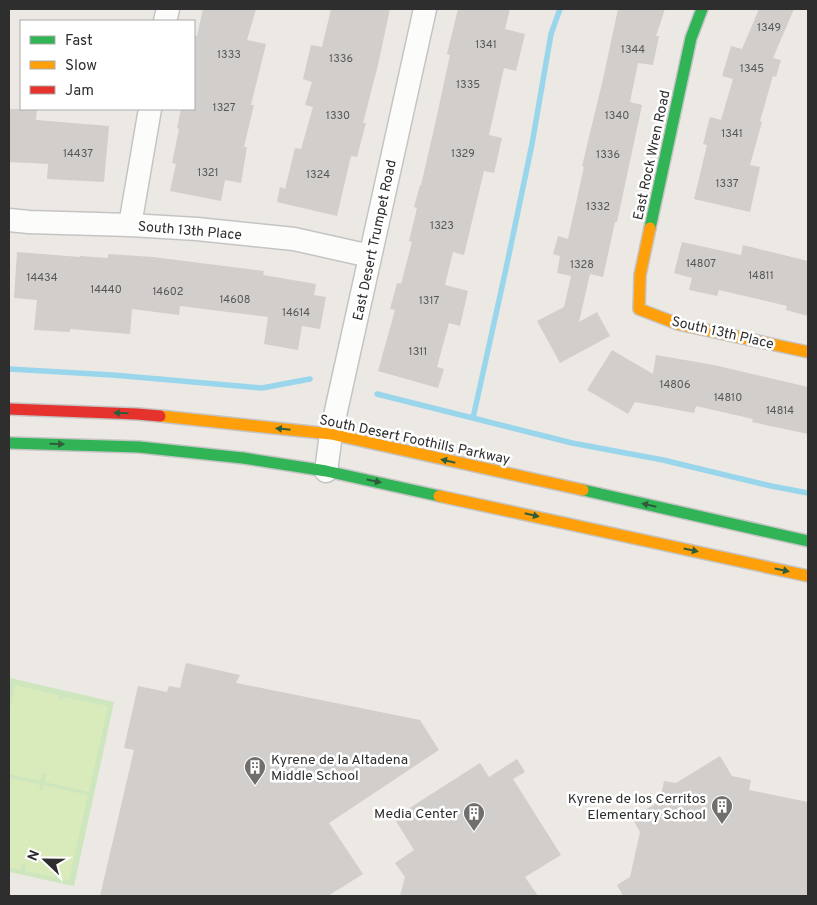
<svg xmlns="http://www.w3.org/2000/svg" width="817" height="905" viewBox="0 0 817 905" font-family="Overpass,sans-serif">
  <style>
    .green { fill: #cee6be }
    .pitch { fill: #d9eabb }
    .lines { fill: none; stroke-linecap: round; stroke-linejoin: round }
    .stream { stroke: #99d6ec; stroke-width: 5.5 }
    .building { fill: #d1cecb }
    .street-casing { stroke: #c5c4c5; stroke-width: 25 }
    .fast-casing { stroke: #c5c4c5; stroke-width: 14 }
    .slow-casing { stroke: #c5c4c5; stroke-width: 14 }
    .jam-casing { stroke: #c5c4c5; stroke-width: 14 }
    .street { stroke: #fcfcfb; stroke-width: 22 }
    .fast { stroke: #30b455; stroke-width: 11 }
    .slow { stroke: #ff9f0a; stroke-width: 11 }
    .jam { stroke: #e5322d; stroke-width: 11 }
    .oneway { fill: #2f5d3c }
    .labels { text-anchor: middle; stroke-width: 5; stroke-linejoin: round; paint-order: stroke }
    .number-label { font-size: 11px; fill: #585857 }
    .street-label { font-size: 14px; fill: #2e2e2e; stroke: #fff }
    .poi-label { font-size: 14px; fill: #2e2e2e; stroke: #fff; text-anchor: end }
  </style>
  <rect width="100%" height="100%" fill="#ece8e4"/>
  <!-- green -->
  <path class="green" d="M10,678L114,702L74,886L9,872V684Z"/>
  <!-- pitch -->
  <path class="pitch" d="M15,685L59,695L58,699L63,700L64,697L108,706L89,792L45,782L46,774L42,773L40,781L9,774V714Z
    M9,778L40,784L39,790H42L44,785L88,795L69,880L25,871L26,865L22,864L21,870L9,867Z"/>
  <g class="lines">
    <!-- stream -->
    <path class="stream" d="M9,369L113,375L262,388L310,379
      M377,394L572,443L663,460L771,486L808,493
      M473,418L507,264L532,144L551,34L560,9"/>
  </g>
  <!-- building -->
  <path class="building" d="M203,9H256L247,40L266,44L251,105H254L244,147H247L241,183L225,180L221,201L170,191L176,164L172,163L179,129L177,128L181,109H194V35L197,36Z
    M331,9H390L378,65L363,123H366L357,157L351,156L337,216L277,202L280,187L285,189L295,148L301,149L313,107L305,105L312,82L303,79L311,45L322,47Z
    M458,9H510L505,29L525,34L516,71L504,68L489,135L502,138L494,173L484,171L464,255L453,252L445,285L468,291L460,326L449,323L437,367L444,369L438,388L378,371L395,310L390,309L397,283L401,284L412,242L409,241L417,208L414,207L420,185H421L436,120L450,55L447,54Z
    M618,9H665L656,36H659L653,65L638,63L630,102L642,105L617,222H615L603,277L590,274L579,322L597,312L610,336L560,363L537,321L564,307L571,276L557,273L560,256L553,254L558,236L568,239L584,167L582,166L603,79Z
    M759,9H794L773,58L781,60L776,77L773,76L760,121L762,122L750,165L760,167L750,212L694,199L707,145L703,144L710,117L721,120L733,79L722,76L731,46L742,49Z
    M9,109H37L36,120L109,126L104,182L47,179L48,164L9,162Z
    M682,242L741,255L743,245L808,261V316L786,310L787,306L719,290L717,296L689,290L692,278L674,273Z
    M17,252L80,257V256L108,258V254L153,257L264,271L263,275L316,284L314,295L326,297L320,329L302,326L298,350L264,344L268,317L180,306L179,315L132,309L130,334L70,329V332L34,330L37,300L14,298Z
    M612,350L653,374L656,355L714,365L808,387V434L752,422L753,419L696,406L694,413L635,402L628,414L587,390Z
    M186,663L240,675L236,683L420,720L439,750L329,823L363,874L328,896H100L134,750L124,748L138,686L167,692L169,686L180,688Z
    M720,756L732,776L751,780L749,790L808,802V896H623L617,885L630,877L640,832L632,818L660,801L664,781L676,783Z
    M517,759L525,772L513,779L561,855L525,877L538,896H400L405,877L395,863L414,850L394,818L480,763L489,777Z"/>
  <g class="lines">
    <!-- street casing -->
    <g class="street-casing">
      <path id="street" d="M165,21L168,9
        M9,220L29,222L130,225L197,229L294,239L370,256
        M130,225L150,109
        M326,471L331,434L336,411L425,9"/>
    </g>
    <!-- fast casing -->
    <g class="fast-casing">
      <path id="fast" d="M650,228L691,38L702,9
        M9,443L139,447L243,458L326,471L439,496
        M583,490L808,541"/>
    </g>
    <!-- slow casing -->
    <g class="slow-casing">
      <path id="slow" d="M650,228L640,275L639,309L678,324L808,352
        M160,416L331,434L583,490
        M439,496L808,576"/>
    </g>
    <!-- jam casing -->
    <g class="jam-casing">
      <path id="jam" d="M9,409L137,414L160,416"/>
    </g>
    <!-- street -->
    <use href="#street" class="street"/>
    <!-- fast -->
    <use href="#fast" class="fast"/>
    <!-- slow -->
    <use href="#slow" class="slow"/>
    <!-- jam -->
    <use href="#jam" class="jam"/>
  </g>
  <!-- one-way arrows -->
  <defs><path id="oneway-solid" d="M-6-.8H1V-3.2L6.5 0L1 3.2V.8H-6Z" transform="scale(1.25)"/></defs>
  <g class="oneway">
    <use href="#oneway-solid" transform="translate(121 413) rotate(-178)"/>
    <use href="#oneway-solid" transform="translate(283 429) rotate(-174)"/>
    <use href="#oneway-solid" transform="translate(57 444) rotate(2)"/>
    <use href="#oneway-solid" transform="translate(448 461) rotate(-167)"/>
    <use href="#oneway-solid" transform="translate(374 481) rotate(12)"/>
    <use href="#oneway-solid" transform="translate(649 505) rotate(-167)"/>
    <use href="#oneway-solid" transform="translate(532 515) rotate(13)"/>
    <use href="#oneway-solid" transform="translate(691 550) rotate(12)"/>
    <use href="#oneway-solid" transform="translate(782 570) rotate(12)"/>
  </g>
  <!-- icons -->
  <defs>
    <g id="building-pin" transform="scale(1.125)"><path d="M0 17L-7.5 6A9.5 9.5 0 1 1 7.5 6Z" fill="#706f6e" stroke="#fff"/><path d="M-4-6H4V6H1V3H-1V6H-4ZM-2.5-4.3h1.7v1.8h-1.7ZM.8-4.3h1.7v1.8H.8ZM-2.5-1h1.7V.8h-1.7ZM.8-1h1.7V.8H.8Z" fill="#fff"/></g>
  </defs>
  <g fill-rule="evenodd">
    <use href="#building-pin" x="255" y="767"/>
    <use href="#building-pin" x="722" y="806"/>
    <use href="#building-pin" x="474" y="813"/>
  </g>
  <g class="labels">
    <!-- number labels -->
    <g class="number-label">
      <text x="769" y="31">1349</text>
      <text x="486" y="48">1341</text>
      <text x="633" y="53">1344</text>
      <text x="229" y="58">1333</text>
      <text x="341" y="62">1336</text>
      <text x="752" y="72">1345</text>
      <text x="468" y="88">1335</text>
      <text x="224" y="111">1327</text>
      <text x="338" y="119">1330</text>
      <text x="617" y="119">1340</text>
      <text x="732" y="137">1341</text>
      <text x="78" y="157">14437</text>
      <text x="463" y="157">1329</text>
      <text x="608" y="158">1336</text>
      <text x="208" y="176">1321</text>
      <text x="318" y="178">1324</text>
      <text x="727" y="187">1337</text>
      <text x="598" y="210">1332</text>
      <text x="442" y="229">1323</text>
      <text x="701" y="267">14807</text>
      <text x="582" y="268">1328</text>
      <text x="761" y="279">14811</text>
      <text x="42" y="281">14434</text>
      <text x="106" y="293">14440</text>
      <text x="168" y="295">14602</text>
      <text x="235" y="303">14608</text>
      <text x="429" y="304">1317</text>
      <text x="296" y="316">14614</text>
      <text x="418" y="355">1311</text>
      <text x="675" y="388">14806</text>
      <text x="728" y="401">14810</text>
      <text x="780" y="414">14814</text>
    </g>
    <!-- street labels -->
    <g class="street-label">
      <text transform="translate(651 155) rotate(-78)" y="5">East Rock Wren Road</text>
      <text transform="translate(190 230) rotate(5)" y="5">South 13th Place</text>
      <text transform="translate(374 240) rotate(-78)" y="5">East Desert Trumpet Road</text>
      <text transform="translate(723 332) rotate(13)" y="5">South 13th Place</text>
      <text transform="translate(415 439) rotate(12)" y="5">South Desert Foothills Parkway</text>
    </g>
    <!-- poi labels -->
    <g class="poi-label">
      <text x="271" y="764" text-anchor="start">Kyrene de la Altadena<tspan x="271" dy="16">Middle School</tspan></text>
      <text x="706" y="803">Kyrene de los Cerritos<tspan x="706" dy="16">Elementary School</tspan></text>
      <text x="458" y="818">Media Center</text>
    </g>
  </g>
  <!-- border -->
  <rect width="817" height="905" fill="none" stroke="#2e2e2e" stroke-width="20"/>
  <!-- legend -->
  <rect x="20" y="20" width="175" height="90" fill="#ffffff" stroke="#ababab"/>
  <rect x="30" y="36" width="25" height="8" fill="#30b455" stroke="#ababab"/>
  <text x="65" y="45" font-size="15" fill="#2e2e2e">Fast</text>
  <rect x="30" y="61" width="25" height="8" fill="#ff9f0a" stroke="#ababab"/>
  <text x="65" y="70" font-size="15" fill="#2e2e2e">Slow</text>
  <rect x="30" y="86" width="25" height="8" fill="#e5322d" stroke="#ababab"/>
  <text x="65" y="95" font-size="15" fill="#2e2e2e">Jam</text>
  <!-- north arrow -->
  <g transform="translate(45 860) rotate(292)" stroke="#ffffff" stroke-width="4" paint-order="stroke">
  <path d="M0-4L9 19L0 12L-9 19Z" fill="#2e2e2e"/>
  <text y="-8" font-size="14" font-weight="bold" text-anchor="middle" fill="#2e2e2e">N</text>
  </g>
</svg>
